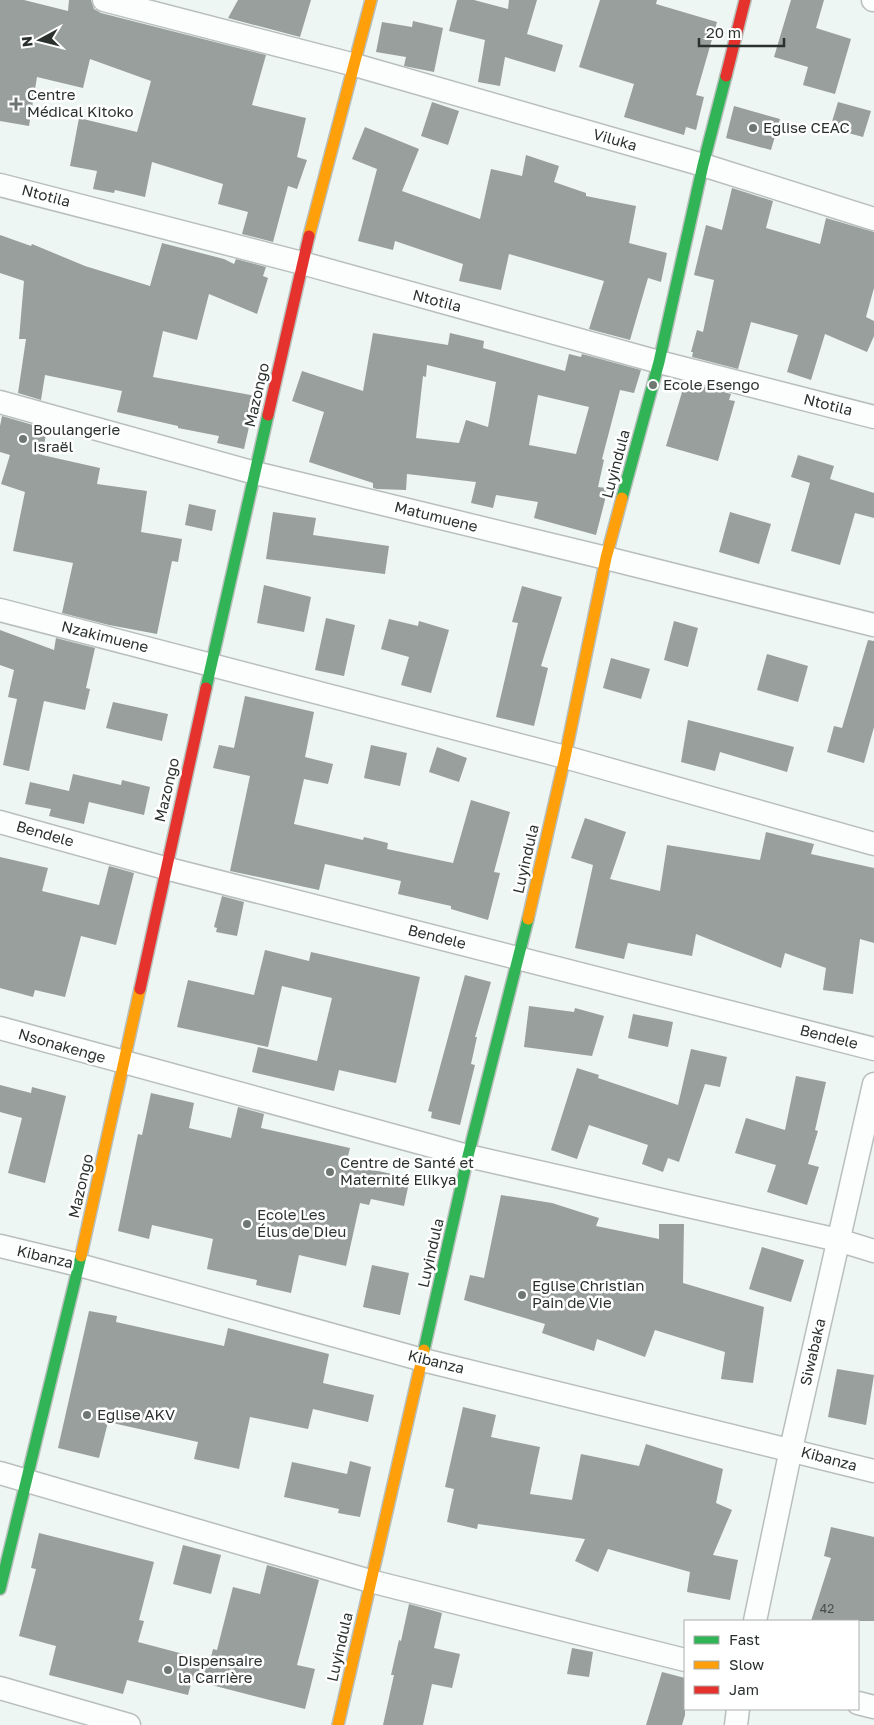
<svg xmlns="http://www.w3.org/2000/svg" width="874" height="1725" viewBox="0 0 874 1725" font-family="'Golos Text',sans-serif">
  <style>
    .building { fill: #989f9c; fill-rule: evenodd }
    .lines { fill: none; stroke-linecap: round; stroke-linejoin: round }
    .street-casing { stroke: #b8bfbc; stroke-width: 25 }
    .fast-casing { stroke: #b8bfbc; stroke-width: 14 }
    .slow-casing { stroke: #b8bfbc; stroke-width: 14 }
    .jam-casing { stroke: #b8bfbc; stroke-width: 14 }
    .street { stroke: #fcfefd; stroke-width: 22 }
    .fast { stroke: #30b455; stroke-width: 11 }
    .slow { stroke: #ff9f0a; stroke-width: 11 }
    .jam { stroke: #e5322d; stroke-width: 11 }
    .poi-dot { fill: #6f7773; stroke: #fff; stroke-width: 2 }
    .labels { text-anchor: middle; stroke-width: 5; stroke-linejoin: round; paint-order: stroke }
    .number-label { font-size: 12px; fill: #464d4a }
    .poi-label { font-size: 15px; fill: #2b322e; stroke: #fff; text-anchor: start }
    .street-label { font-size: 15px; fill: #2b322e; stroke: #fff }
  </style>
  <rect width="100%" height="100%" fill="#edf6f2"/>
  <!-- building -->
  <path class="building" d="M0,0H24L68,11L69,0H91L94,9L101,13L266,55L252,105L306,118L297,157L307,160L297,189L288,186L273,242L242,234L248,212L218,204L223,184L152,162L145,197L115,190L114,193L93,189L97,171L70,166L79,118L137,132L151,81L90,59L83,88L37,77L29,126L0,121Z
    M238,0H311L300,37L228,18Z
    M457,0H474L508,9L509,0H537L527,34L563,45L555,72L505,57L500,86L478,82L485,40L449,31Z
    M600,0H657L656,4L717,22L696,95L704,97L696,130L686,127L684,135L624,117L634,84L579,67Z
    M791,0H824L816,28L851,39L835,94L803,85L808,67L774,57Z
    M413,21L443,28L434,72L404,66L406,57L376,52L382,22L412,27Z
    M432,102L459,111L448,145L421,136Z
    M838,102L871,111L863,137L830,128Z
    M734,106L780,119L771,150L726,138Z
    M365,127L419,149L402,191L480,219L491,169L522,176L526,155L559,166L554,182L586,193V196L636,206L629,243L667,253L661,282L648,278L630,340L589,329L604,281L509,254L501,290L459,281L463,264L395,241L393,250L358,241L377,169L352,159Z
    M732,188L773,201L766,228L820,244L826,218L874,232V288L866,317L874,321V336L867,352L825,334L811,380L787,372L798,335L751,322L738,369L692,357L693,352H691L697,330L703,332L714,280L694,275L706,225L722,230Z
    M0,235L31,246L32,244L85,266L150,286L162,243L224,259L234,264L236,259L266,267L263,276L268,278L257,314L209,294L197,340L163,331L153,377L256,396L244,449L217,443L219,436L178,428V426L117,412L122,391L45,375L41,400L18,393L26,339H19L24,281L0,273Z
    M373,333L448,345L450,333L484,341L483,348L565,371L569,354L581,357L582,354L641,370L634,393L620,390L602,459L604,460L598,487L606,488L605,500L596,535L534,518L538,502L496,495L493,508L471,503L476,482L407,474L406,490L377,489L373,488V483L309,462L324,412L292,401L302,371L363,391ZM427,365L496,382L488,427L466,420L459,443L416,438L423,376L426,377ZM538,395L589,407L576,454L529,445Z
    M685,382L731,394L729,400L735,401L718,461L666,446Z
    M2,416L47,429L42,455L100,468L97,484L147,491L141,532L182,539L178,562L172,561L157,634L109,625L62,613L73,563L13,551L25,492L1,484L10,455L0,452V426Z
    M798,455L834,466L830,479L874,493V518L855,513L840,565L791,551L810,483L791,477Z
    M189,504L216,510L212,531L185,525Z
    M273,512L316,518L313,535L389,546L385,574L266,559Z
    M730,512L771,524L759,564L719,552Z
    M264,585L311,597L304,632L257,623Z
    M522,586L562,597L541,666L548,668L534,726L496,717L518,623L512,622Z
    M326,618L355,625L344,676L315,670Z
    M389,619L418,626L419,621L449,630L431,693L401,685L409,657L381,649Z
    M674,621L698,628L688,667L664,660Z
    M0,630L54,650L56,638L95,648L86,688L90,689L85,710L44,701L29,771L3,765L17,699L8,697L14,670L0,665Z
    M868,640L874,641V727L864,763L827,752L834,726L842,728Z
    M767,654L808,666L798,702L757,690Z
    M611,658L650,669L641,699L603,688Z
    M245,696L314,712L305,757L333,764L328,784L304,779L294,824L363,840L364,837L388,843L387,849L453,863L471,800L510,812L494,872L500,873L488,920L451,909V906L398,894L401,881L325,864L319,890L230,871L250,776L213,768L219,745L234,748Z
    M113,702L168,714L162,741L106,728Z
    M688,720L794,747L787,772L720,752L715,771L681,762Z
    M371,745L407,753L400,786L364,778Z
    M437,747L467,758L459,782L429,772Z
    M73,774L121,785L122,780L150,787L144,815L89,802L84,824L49,816L51,809L25,804L30,782L69,791Z
    M585,818L626,832L610,879L660,891L667,845L760,860L766,832L814,844L811,854L874,868V943L860,939L853,994L823,990L826,968L785,953L781,968L696,934L692,956L628,943L624,959L575,948L593,865L571,858Z
    M0,857L48,868L42,891L99,905L109,866L134,873L116,945L81,936L65,997L35,990L33,997L0,988Z
    M222,896L244,902L237,936L216,932L217,928L214,927Z
    M265,950L309,961L311,952L420,977L396,1083L339,1070L334,1091L252,1072L258,1047L317,1061L332,998L282,986L268,1047L177,1027L188,980L254,995Z
    M465,975L491,982L475,1037H477L471,1064L475,1065L460,1125L431,1118L432,1112L428,1111Z
    M529,1006L574,1012L575,1008L604,1016L592,1056L524,1047Z
    M633,1014L673,1022L668,1047L628,1038Z
    M691,1049L727,1057L720,1087L705,1084L679,1162L668,1158L663,1172L642,1164L648,1145L589,1125L577,1159L551,1150L577,1068L599,1075L598,1078L678,1105Z
    M796,1076L826,1082L815,1130L818,1131L808,1164L819,1167L807,1205L767,1192L776,1165L735,1153L746,1118L785,1130Z
    M0,1085L31,1093L32,1087L66,1096L45,1183L8,1173L22,1118L0,1112Z
    M151,1093L194,1103L189,1128L231,1138L238,1107L264,1114L261,1128L350,1148L346,1164L410,1178L404,1206L371,1199L369,1205L360,1203L346,1266L299,1255L291,1293L256,1285L257,1280L207,1269L213,1239L152,1225L149,1239L118,1231L138,1134L142,1135Z
    M501,1195L552,1203L599,1218L596,1226L659,1239V1224H684L683,1283L764,1307L753,1383L721,1379L725,1352L655,1330L645,1357L597,1339L594,1351L542,1333L545,1324L464,1300L470,1275L484,1278Z
    M762,1247L804,1260L791,1302L749,1289Z
    M372,1265L409,1273L400,1315L363,1307Z
    M89,1311L117,1316L116,1322L224,1346L228,1328L329,1354L323,1383L374,1395L368,1422L313,1409L308,1429L250,1417L239,1469L194,1459L198,1442L108,1422L99,1458L58,1448Z
    M837,1369L874,1375L866,1425L828,1417Z
    M463,1407L496,1415L491,1437L540,1447L530,1494L572,1500L581,1454L639,1466L646,1444L723,1469L716,1503L732,1510L713,1555L738,1560L730,1600L687,1592L690,1572L608,1549L598,1572L575,1561L585,1539L478,1524L477,1529L447,1522L454,1489L445,1487Z
    M350,1461L371,1467L360,1517L338,1513L339,1509L284,1497L292,1462L347,1474Z
    M831,1527L874,1537V1621H811L831,1558L824,1556Z
    M39,1533L154,1562L139,1620L144,1621L138,1642L210,1661L213,1649L217,1650L233,1587L260,1594L267,1565L319,1580L297,1665L315,1669L305,1709L192,1680L188,1695L127,1680L123,1694L49,1675L56,1646L19,1636L36,1569L31,1568Z
    M183,1545L221,1555L211,1594L173,1584Z
    M409,1604L442,1613L434,1648L460,1654L452,1688L432,1684L423,1725H383L394,1675H391L399,1640L401,1641Z
    M572,1648L593,1652L589,1677L567,1674Z
    M662,1672L685,1678V1715L682,1725H646Z"/>
  <g class="lines">
    <!-- street casing -->
    <g class="street-casing">
      <path id="street" d="M104,0L355,65L703,165L874,219
        M873,0H874
        M0,185L302,263L659,362L874,417
        M0,402L255,473L606,558L874,625
        M0,610L565,757L874,844
        M0,822L165,868L874,1049
        M0,1028L468,1156L838,1240L874,1251
        M0,1246L79,1265L423,1360L874,1471
        M0,1473L370,1581L685,1660
        M755,1621L791,1449L874,1084
        M0,1688L129,1725
        M858,1703L874,1707
        M736,1725L738,1709"/>
    </g>
    <!-- fast casing -->
    <g class="fast-casing">
      <path id="fast" d="M622,498L659,362L703,165L726,76
        M206,688L268,415
        M424,1350L468,1156L528,919
        M0,1589L81,1256"/>
    </g>
    <!-- slow casing -->
    <g class="slow-casing">
      <path id="slow" d="M309,236L371,0
        M528,919L565,757L606,558L622,498
        M81,1256L140,989
        M338,1725L424,1350"/>
    </g>
    <!-- jam casing -->
    <g class="jam-casing">
      <path id="jam" d="M726,76L745,0
        M268,415L309,236
        M140,989L206,688"/>
    </g>
    <!-- street -->
    <use href="#street" class="street"/>
    <!-- fast -->
    <use href="#fast" class="fast"/>
    <!-- slow -->
    <use href="#slow" class="slow"/>
    <!-- jam -->
    <use href="#jam" class="jam"/>
  </g>
  <!-- markers -->
  <g class="poi-dot">
    <path d="M13.5 96.5h5v5h5v5h-5v5h-5v-5h-5v-5h5z"/>
    <circle cx="753" cy="128" r="5"/>
    <circle cx="653" cy="385" r="5"/>
    <circle cx="23" cy="439" r="5"/>
    <circle cx="330" cy="1172" r="5"/>
    <circle cx="247" cy="1224" r="5"/>
    <circle cx="522" cy="1295" r="5"/>
    <circle cx="87" cy="1415" r="5"/>
    <circle cx="168" cy="1670" r="5"/>
  </g>
  <g class="labels">
    <!-- number labels -->
    <g class="number-label">
      <text x="827" y="1613">42</text>
    </g>
    <!-- poi labels -->
    <g class="poi-label">
      <text x="27" y="100">Centre<tspan x="27" dy="17">Médical Kitoko</tspan></text>
      <text x="763" y="133">Eglise CEAC</text>
      <text x="663" y="390">Ecole Esengo</text>
      <text x="33" y="435">Boulangerie<tspan x="33" dy="17">Israël</tspan></text>
      <text x="340" y="1168">Centre de Santé et<tspan x="340" dy="17">Maternité Elikya</tspan></text>
      <text x="257" y="1220">Ecole Les<tspan x="257" dy="17">Élus de DIeu</tspan></text>
      <text x="532" y="1291">Eglise Christian<tspan x="532" dy="17">Pain de Vie</tspan></text>
      <text x="97" y="1420">Eglise AKV</text>
      <text x="178" y="1666">Dispensaire<tspan x="178" dy="17">la Carrière</tspan></text>
    </g>
    <!-- street labels -->
    <g class="street-label">
      <text transform="translate(615 140) rotate(16)" y="5">Viluka</text>
      <text transform="translate(46 196) rotate(15)" y="5">Ntotila</text>
      <text transform="translate(437 301) rotate(15)" y="5">Ntotila</text>
      <text transform="translate(257 395) rotate(-77)" y="5">Mazongo</text>
      <text transform="translate(828 405) rotate(14)" y="5">Ntotila</text>
      <text transform="translate(616 464) rotate(-75)" y="5">Luyindula</text>
      <text transform="translate(436 517) rotate(14)" y="5">Matumuene</text>
      <text transform="translate(105 637) rotate(14)" y="5">Nzakimuene</text>
      <text transform="translate(167 790) rotate(-77)" y="5">Mazongo</text>
      <text transform="translate(45 834) rotate(16)" y="5">Bendele</text>
      <text transform="translate(526 859) rotate(-77)" y="5">Luyindula</text>
      <text transform="translate(437 937) rotate(14)" y="5">Bendele</text>
      <text transform="translate(829 1037) rotate(14)" y="5">Bendele</text>
      <text transform="translate(62 1046) rotate(16)" y="5">Nsonakenge</text>
      <text transform="translate(81 1186) rotate(-77)" y="5">Mazongo</text>
      <text transform="translate(431 1253) rotate(-77)" y="5">Luyindula</text>
      <text transform="translate(45 1257) rotate(13)" y="5">Kibanza</text>
      <text transform="translate(813 1352) rotate(-77)" y="5">Siwabaka</text>
      <text transform="translate(436 1362) rotate(14)" y="5">Kibanza</text>
      <text transform="translate(829 1459) rotate(15)" y="5">Kibanza</text>
      <text transform="translate(340 1647) rotate(-77)" y="5">Luyindula</text>
    </g>
  </g>
  <!-- legend -->
  <rect x="684" y="1620" width="175" height="90" fill="#ffffff" stroke="#aaadab"/>
  <rect x="694" y="1636" width="25" height="8" fill="#30b455" stroke="#aaadab"/>
  <text x="729" y="1645" font-size="15" fill="#2b322e">Fast</text>
  <rect x="694" y="1661" width="25" height="8" fill="#ff9f0a" stroke="#aaadab"/>
  <text x="729" y="1670" font-size="15" fill="#2b322e">Slow</text>
  <rect x="694" y="1686" width="25" height="8" fill="#e5322d" stroke="#aaadab"/>
  <text x="729" y="1695" font-size="15" fill="#2b322e">Jam</text>
  <!-- north arrow -->
  <g transform="translate(40 40) rotate(263)" stroke="#ffffff" stroke-width="4" paint-order="stroke">
  <path d="M0-4L9 19L0 12L-9 19Z" fill="#2b322e"/>
  <text y="-8" font-size="14" font-weight="bold" text-anchor="middle" fill="#2b322e">N</text>
  </g>
  <!-- scale -->
  <path d="M699 38v8h85v-8" fill="none" stroke="#2b322e" stroke-width="2.5"/>
  <text x="706" y="38" font-size="15" fill="#2b322e" stroke="#ffffff" stroke-width="4" paint-order="stroke">20 m</text>
</svg>
